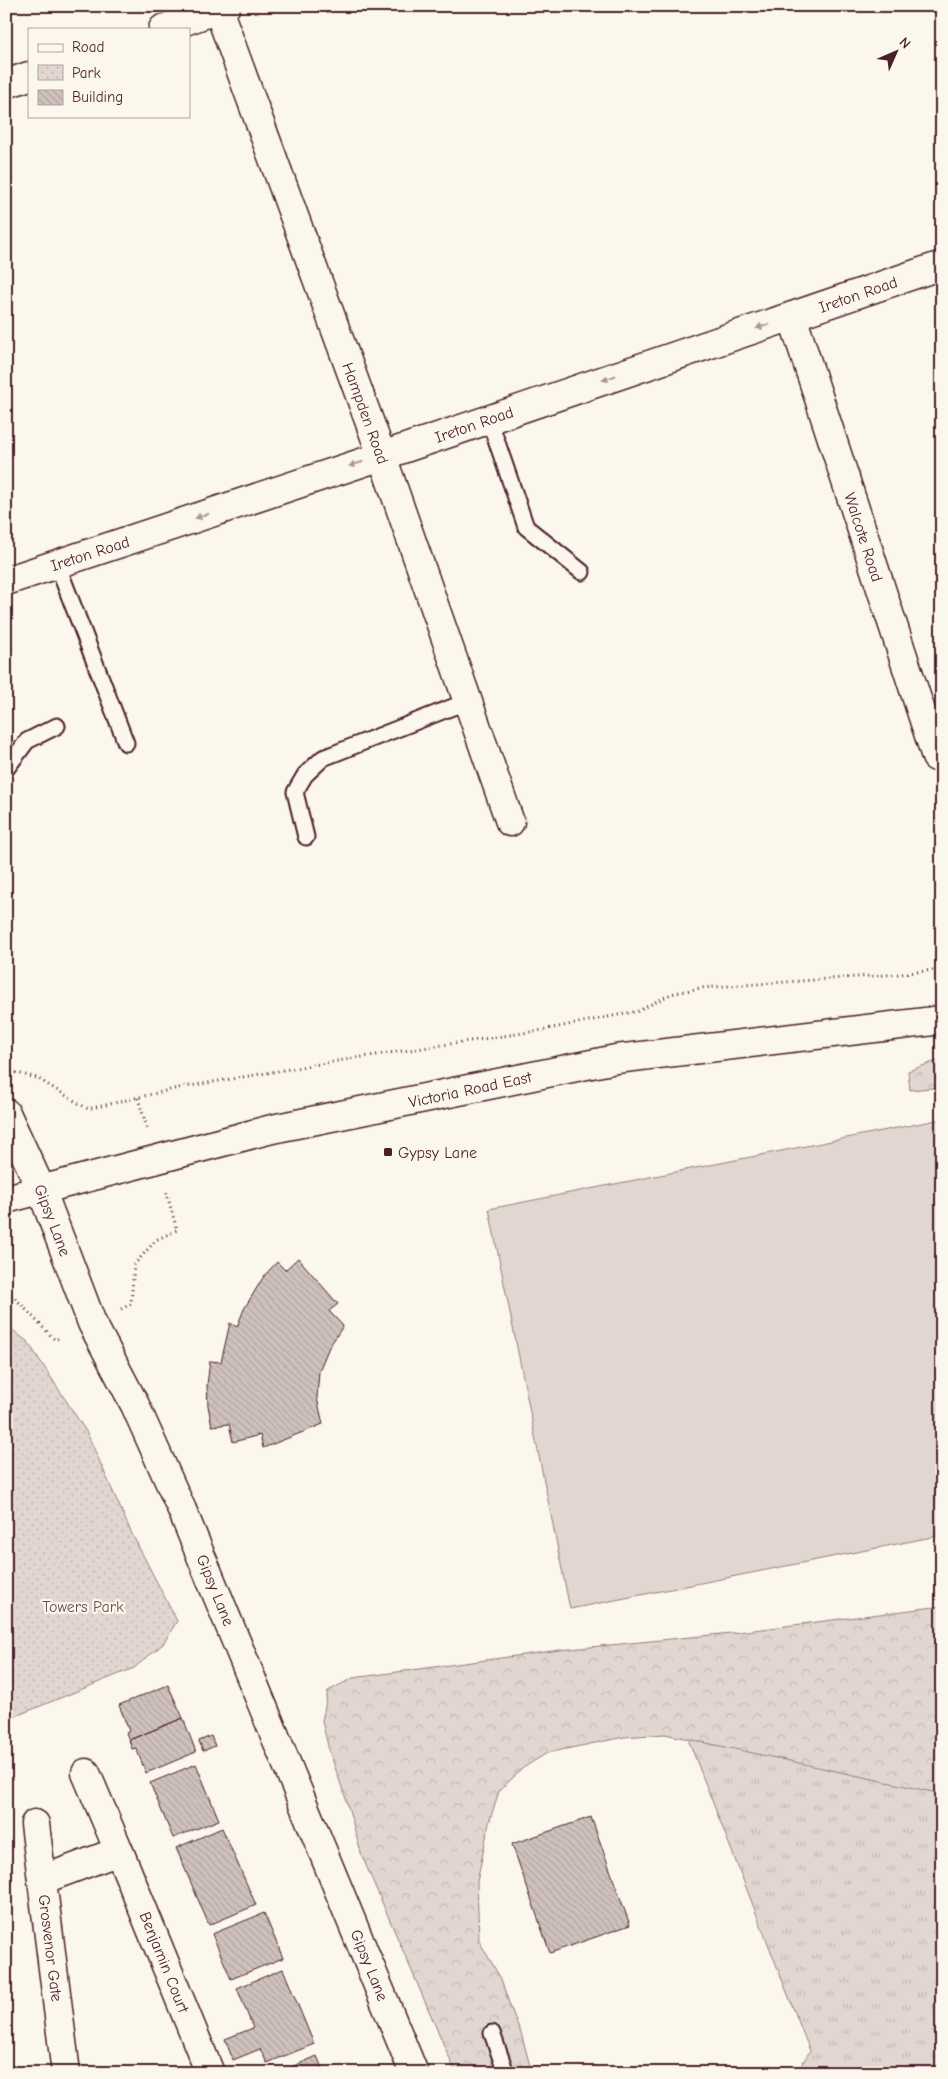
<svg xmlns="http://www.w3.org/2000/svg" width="948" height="2079" viewBox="0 0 948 2079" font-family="'Comic Neue',sans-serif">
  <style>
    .grass { fill: url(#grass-tufts); stroke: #967b7e }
    .forest { fill: url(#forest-crowns); stroke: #967b7e }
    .park { fill: url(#park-dots); stroke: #967b7e }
    .garden { fill: #e2d7d0; stroke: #967b7e }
    .building { fill: url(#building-back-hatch); stroke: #4a1f2b }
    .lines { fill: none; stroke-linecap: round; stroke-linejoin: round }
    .service-casing { stroke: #4a1f2b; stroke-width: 19 }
    .minor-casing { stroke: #4a1f2b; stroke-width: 31 }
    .tertiary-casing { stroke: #4a1f2b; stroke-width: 31 }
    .trunk-casing { stroke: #4a1f2b; stroke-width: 31 }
    .path { stroke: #4a1f2b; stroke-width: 3; stroke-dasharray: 1 4; stroke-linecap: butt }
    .service { stroke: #fbf7ec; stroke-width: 15 }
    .minor { stroke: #fbf7ec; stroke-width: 28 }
    .tertiary { stroke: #fbf7ec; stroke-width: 28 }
    .trunk { stroke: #fbf7ec; stroke-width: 28 }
    .oneway { fill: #ab9695 }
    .poi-dot { fill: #4a1f2b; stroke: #fbf7ec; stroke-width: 2 }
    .labels { text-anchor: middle; stroke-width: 4.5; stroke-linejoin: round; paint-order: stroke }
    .street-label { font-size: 16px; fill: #4a1f2b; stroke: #fbf7ec }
    .poi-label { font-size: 16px; fill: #4a1f2b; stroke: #fbf7ec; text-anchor: start }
    .park-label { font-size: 16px; fill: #704d54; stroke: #fbf7ec }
  </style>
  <defs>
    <pattern id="grass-tufts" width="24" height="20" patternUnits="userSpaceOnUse" patternTransform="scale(1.25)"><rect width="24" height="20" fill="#e2d7d0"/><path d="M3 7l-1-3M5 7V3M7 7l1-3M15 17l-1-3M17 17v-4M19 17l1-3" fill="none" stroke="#c3b8b3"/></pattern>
    <pattern id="forest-crowns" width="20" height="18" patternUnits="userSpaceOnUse" patternTransform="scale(1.25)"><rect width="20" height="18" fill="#e2d7d0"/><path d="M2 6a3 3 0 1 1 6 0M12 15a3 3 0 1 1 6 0" fill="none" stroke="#c3b8b3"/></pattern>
    <pattern id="park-dots" width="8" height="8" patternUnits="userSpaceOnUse" patternTransform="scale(1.25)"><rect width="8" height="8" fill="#e2d7d0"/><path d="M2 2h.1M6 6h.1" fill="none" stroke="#c3b8b3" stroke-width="1.8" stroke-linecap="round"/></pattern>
    <pattern id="building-back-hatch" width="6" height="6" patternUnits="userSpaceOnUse" patternTransform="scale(1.25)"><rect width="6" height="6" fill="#cfc2bc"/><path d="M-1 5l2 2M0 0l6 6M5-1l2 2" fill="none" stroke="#b3a6a2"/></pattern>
  </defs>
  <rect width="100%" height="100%" fill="#fbf7ec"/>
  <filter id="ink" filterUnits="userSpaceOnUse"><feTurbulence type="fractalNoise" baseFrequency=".02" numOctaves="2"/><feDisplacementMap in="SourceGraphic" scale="10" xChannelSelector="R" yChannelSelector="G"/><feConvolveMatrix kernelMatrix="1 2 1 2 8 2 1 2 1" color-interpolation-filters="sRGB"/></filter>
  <g filter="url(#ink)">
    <!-- grass -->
    <path class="grass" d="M942,1631V2073H796L810,2051L661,1670Z"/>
    <!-- forest -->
    <path class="forest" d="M942,1059V1087L910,1090L908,1071Z
      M942,1606V1794L665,1734L624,1737L547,1753L523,1768L499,1791L489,1823L477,1882L479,1941L501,1979L510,2006L521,2033L532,2073H456L362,1856L346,1799L329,1750L322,1721L328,1691L353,1678L560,1650L731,1633Z"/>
    <!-- park -->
    <path class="park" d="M6,1325L28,1342L87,1433L131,1532L177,1621L163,1644L134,1668L6,1720Z"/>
    <!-- garden -->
    <path class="garden" d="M942,1119V1535L570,1609L489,1209Z"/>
    <!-- building -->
    <path class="building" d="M298,1258L338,1304L329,1311L343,1326L329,1347L319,1371L317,1398L323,1424L263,1448L260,1435L233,1442L229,1424L212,1426L208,1406L207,1385L210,1361L221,1362L230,1323L237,1327L244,1309L264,1276L277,1262L285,1270Z
      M168,1685L183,1718L129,1740L126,1733L129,1731L119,1705Z
      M183,1718L196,1752L146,1773L136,1748L132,1749L129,1740Z
      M211,1736L215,1746L203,1751L199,1741Z
      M196,1764L219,1820L173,1838L150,1783Z
      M591,1817L630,1925L550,1953L512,1844Z
      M222,1828L256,1905L209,1925L176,1848Z
      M264,1913L283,1958L231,1979L212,1934Z
      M283,1969L314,2044L267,2063L260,2049L233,2060L225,2039L253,2028L237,1988Z
      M317,2056L324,2073H278Z"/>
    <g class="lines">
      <!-- service casing -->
      <g class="service-casing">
        <path id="service" d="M489,419L526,527L582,572
          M57,564L126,743
          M6,769L27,741L57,726
          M306,837L295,792L305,775L323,758L468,701
          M492,2033L506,2073"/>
      </g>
      <!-- minor casing -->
      <g class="minor-casing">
        <path id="minor" d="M217,6L382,456L510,822
          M163,29L226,6
          M6,84L29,76
          M792,316L936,757
          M6,581L382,456L942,265
          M86,1773L119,1851
          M35,1824L66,2073
          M42,1880L119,1851L210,2073"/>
      </g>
      <!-- tertiary casing -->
      <g class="tertiary-casing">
        <path id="tertiary" d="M6,1113L41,1189L92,1323L135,1405L182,1510L414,2073"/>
      </g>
      <!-- trunk casing -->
      <g class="trunk-casing">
        <path id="trunk" d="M6,1199L272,1129L616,1059L942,1020"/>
      </g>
      <!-- path -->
      <path class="path" d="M6,1070L37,1078L88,1109L178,1088L349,1059L543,1030L638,1011L671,994L700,988L900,974L942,969
        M138,1098L147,1128
        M6,1295L14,1297L55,1340L61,1337
        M121,1309L131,1304L134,1265L156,1240L177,1230L166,1191"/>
      <!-- service -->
      <use href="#service" class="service"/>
      <!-- minor -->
      <use href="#minor" class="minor"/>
      <!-- tertiary -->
      <use href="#tertiary" class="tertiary"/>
      <!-- trunk -->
      <use href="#trunk" class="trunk"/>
    </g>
    <!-- one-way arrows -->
    <defs><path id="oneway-solid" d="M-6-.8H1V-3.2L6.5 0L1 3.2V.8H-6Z" transform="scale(1.25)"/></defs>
    <g class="oneway">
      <use href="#oneway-solid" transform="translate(763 326) rotate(161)"/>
      <use href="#oneway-solid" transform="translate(609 378) rotate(161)"/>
      <use href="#oneway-solid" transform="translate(356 464) rotate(162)"/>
      <use href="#oneway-solid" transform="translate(202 516) rotate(162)"/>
    </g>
  </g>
  <!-- markers -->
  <rect class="poi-dot" x="383" y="1147" width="10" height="10" rx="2.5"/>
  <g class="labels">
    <!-- street labels -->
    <g class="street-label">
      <text transform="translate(858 294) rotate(-19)" y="6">Ireton Road</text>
      <text transform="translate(366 413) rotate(70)" y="6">Hampden Road</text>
      <text transform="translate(474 424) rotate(-19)" y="6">Ireton Road</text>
      <text transform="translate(864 537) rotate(72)" y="6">Walcote Road</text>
      <text transform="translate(90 553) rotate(-18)" y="6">Ireton Road</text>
      <text transform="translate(470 1089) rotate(-12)" y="6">Victoria Road East</text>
      <text transform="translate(53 1220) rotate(69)" y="6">Gipsy Lane</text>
      <text transform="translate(216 1590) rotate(68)" y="6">Gipsy Lane</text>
      <text transform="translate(51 1948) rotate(83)" y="6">Grosvenor Gate</text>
      <text transform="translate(165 1962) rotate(68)" y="6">Benjamin Court</text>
      <text transform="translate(370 1965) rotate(68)" y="6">Gipsy Lane</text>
    </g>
    <!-- poi labels -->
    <g class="poi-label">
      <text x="398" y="1158">Gypsy Lane</text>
    </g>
    <!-- park labels -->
    <g class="park-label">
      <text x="83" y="1612">Towers Park</text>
    </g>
  </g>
  <!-- margin -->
  <rect width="948" height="2079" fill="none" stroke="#fbf7ec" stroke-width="25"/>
  <rect x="12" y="12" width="923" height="2054" fill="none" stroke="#4a1f2b" stroke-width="2" filter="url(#ink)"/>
  <!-- legend -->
  <rect x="28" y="28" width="162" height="90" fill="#fbf7ec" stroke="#b4a19f"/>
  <rect x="38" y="44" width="25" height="8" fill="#fbf7ec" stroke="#b4a19f"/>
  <text x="72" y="52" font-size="15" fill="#4a1f2b">Road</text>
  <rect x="38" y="65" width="25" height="15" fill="url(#park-dots)" stroke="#b4a19f"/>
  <text x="72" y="78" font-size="15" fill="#4a1f2b">Park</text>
  <rect x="38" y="90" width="25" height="15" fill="url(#building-back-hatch)" stroke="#b4a19f"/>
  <text x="72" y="102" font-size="15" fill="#4a1f2b">Building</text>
  <!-- north arrow -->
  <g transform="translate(896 52) rotate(45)" stroke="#fbf7ec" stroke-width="4" paint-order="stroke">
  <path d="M0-4L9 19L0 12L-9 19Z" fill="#4a1f2b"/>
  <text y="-8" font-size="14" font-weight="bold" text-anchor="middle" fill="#4a1f2b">N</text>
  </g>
</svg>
